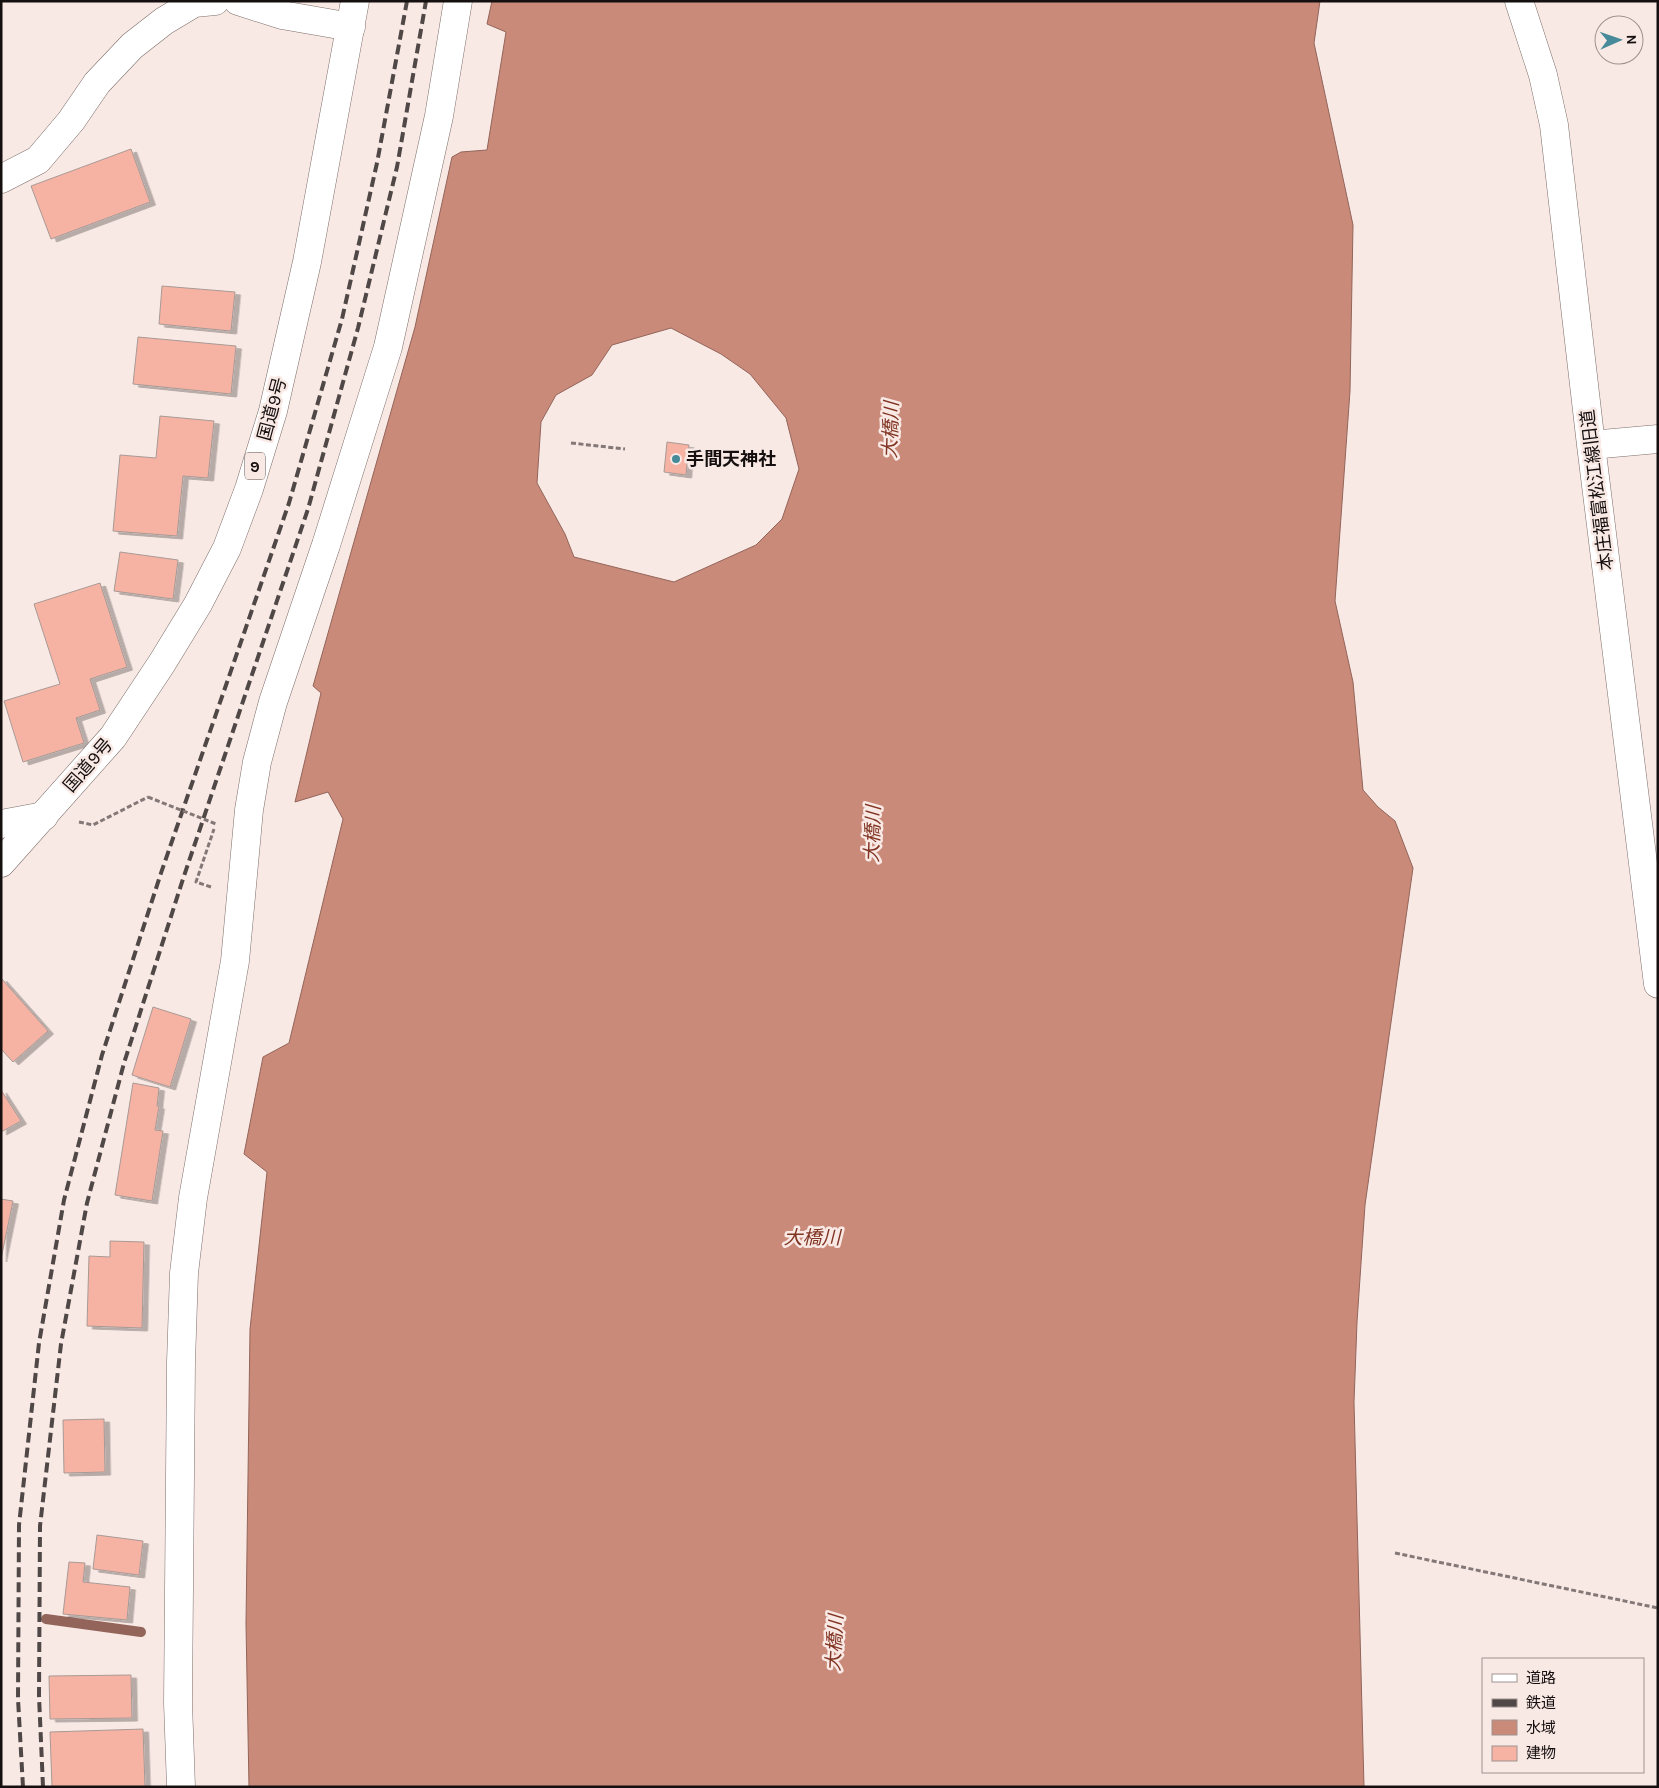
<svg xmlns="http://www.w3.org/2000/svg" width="1659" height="1788" viewBox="0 0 1659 1788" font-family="Karla,'Noto Sans JP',sans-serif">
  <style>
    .water { fill: #c98a7a; stroke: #93655a; fill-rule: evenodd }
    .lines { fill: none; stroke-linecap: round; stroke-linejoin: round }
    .stream { stroke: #93655a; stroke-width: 10 }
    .building { fill: #f6b3a3; stroke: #a89995; filter: url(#shadow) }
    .minor-casing { stroke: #7c6e6a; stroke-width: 29 }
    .highway-casing { stroke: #7c6e6a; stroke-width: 29 }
    .path { stroke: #837876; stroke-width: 3; stroke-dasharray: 5 2.5; stroke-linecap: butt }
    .minor { stroke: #fff; stroke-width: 28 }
    .highway { stroke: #fff; stroke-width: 28 }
    .rail { stroke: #4f4846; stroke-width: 4; stroke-dasharray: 10 5; stroke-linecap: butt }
    .path-bridge { stroke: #837876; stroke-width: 3; stroke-dasharray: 5 2.5; stroke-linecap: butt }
    .poi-dot { fill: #478b9a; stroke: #f9e9e5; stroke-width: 2 }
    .labels { text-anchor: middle; stroke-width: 5; stroke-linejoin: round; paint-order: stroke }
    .shield { fill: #f9e9e5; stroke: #59514f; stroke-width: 1 }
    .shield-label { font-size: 16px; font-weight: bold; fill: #15100f }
    .street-label { font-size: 18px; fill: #15100f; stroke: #f9e9e5 }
    .poi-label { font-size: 18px; font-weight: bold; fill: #15100f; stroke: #f9e9e5; text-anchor: start }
    .water-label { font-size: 19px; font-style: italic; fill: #813422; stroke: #f9e9e5 }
  </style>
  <defs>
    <filter id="shadow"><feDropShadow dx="5.5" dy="3" stdDeviation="0" flood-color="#0004"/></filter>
  </defs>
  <rect width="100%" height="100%" fill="#f9e9e5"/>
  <!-- water -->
  <path class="water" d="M492,1H1320L1314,43L1353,225L1350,391L1335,601L1353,682L1363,790L1378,807L1395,821L1413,868L1365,1205L1357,1322L1354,1402L1364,1787H249L246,1624L250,1329L267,1172L244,1154L263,1057L289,1043L343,819L328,792L295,802L321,693L313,686L415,327L452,157L461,152L487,150L506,32L487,24ZM671,328L721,354L750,374L786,418L799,469L782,519L756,545L674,582L574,557L565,534L537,483L541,422L556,395L592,375L612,345Z"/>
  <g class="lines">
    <!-- stream -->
    <path class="stream" d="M46,1619L141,1632"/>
  </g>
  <!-- building -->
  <path class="building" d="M131,149L150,202L51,239L31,186Z
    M162,286L235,292L231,331L159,324Z
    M138,337L236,346L231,394L133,384Z
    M160,416L214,421L208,478L183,476L177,536L113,531L120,455L156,458Z
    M667,442L689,445L686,475L664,472Z
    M120,552L178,560L173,599L114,591Z
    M100,583L127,667L90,679L100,710L76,718L84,743L23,762L4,701L60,684L34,604Z
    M1,978L48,1031L13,1062L1,1049Z
    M153,1007L191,1019L170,1087L132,1075Z
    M133,1083L159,1088L157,1106H159L155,1130L163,1131L152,1201L115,1195Z
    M1,1090L21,1121L1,1132Z
    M1,1199L13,1201L1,1259Z
    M110,1241L144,1242L142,1328L87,1326L89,1256L110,1257Z
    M104,1419L105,1472L64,1473L63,1420Z
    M97,1535L143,1541L139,1575L93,1569Z
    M69,1562L85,1563L83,1582L130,1587L127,1620L63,1614Z
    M131,1675L132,1718L50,1719L49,1676Z
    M143,1729L145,1787H52L50,1732Z"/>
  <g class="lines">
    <!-- minor casing -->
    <g class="minor-casing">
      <path id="minor" d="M238,1L282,15L351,27
        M1519,1L1543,75L1554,125L1591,445L1658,984
        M1,179L38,160L71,121L97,83L132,46L164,21L194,3L215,1
        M1591,445L1658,439
        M1,824L44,816
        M181,1787L178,1703L181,1362L184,1273L193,1198L235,961L249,810L257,762L273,702L326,545L388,347L439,116L458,1"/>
    </g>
    <!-- highway casing -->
    <g class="highway-casing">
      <path id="highway" d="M1,863L113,737L162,663L198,604L227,548L249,489L273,411L307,262L355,1"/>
    </g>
    <!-- path -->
    <path class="path" d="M571,443L625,449
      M79,822L93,825L148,797
      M211,887L196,882L214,829
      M1395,1553L1658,1608"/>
    <!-- minor -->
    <use href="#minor" class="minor"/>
    <!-- highway -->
    <use href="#highway" class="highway"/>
    <!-- rail -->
    <path class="rail" d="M23,1787L18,1699L19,1525L39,1343L64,1200L102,1055L161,873L289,503L342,319L377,163L407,1
      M43,1787L39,1696L40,1526L61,1344L87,1203L124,1063L183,879L308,509L358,328L397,167L426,1"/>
    <!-- path-bridge -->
    <path class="path-bridge" d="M148,797L216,824"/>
  </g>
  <!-- markers -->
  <circle class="poi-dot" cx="676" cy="459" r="5"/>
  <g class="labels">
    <!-- shield labels -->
    <rect class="shield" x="245" y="452.5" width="20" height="27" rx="4"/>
    <g class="shield-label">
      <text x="255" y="472">9</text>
    </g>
    <!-- street labels -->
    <g class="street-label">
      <text transform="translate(272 409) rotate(-75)" y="6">国道9号</text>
      <text transform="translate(1597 490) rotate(-97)" y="6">本庄福富松江線旧道</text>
      <text transform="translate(88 765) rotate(-49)" y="6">国道9号</text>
    </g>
    <!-- poi labels -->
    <g class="poi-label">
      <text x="686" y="465">手間天神社</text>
    </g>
    <!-- water labels -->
    <g class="water-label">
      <text transform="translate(890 430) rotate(-88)" y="7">大橋川</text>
      <text transform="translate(872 834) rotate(-88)" y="7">大橋川</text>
      <text x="812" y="1244">大橋川</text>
      <text transform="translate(834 1643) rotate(-87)" y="7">大橋川</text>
    </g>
  </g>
  <!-- border -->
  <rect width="1659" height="1788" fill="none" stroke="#15100f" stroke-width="5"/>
  <!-- legend -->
  <rect x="1482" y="1658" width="162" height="115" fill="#f9e9e5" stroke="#9e928f"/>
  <rect x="1492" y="1674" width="25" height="8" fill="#ffffff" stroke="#9e928f"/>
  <text x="1526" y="1683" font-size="15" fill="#15100f">道路</text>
  <rect x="1492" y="1699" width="25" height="8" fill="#4f4846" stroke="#9e928f"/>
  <text x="1526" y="1708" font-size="15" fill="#15100f">鉄道</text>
  <rect x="1492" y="1720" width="25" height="15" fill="#c98a7a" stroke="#9e928f"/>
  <text x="1526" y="1733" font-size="15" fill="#15100f">水域</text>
  <rect x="1492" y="1746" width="25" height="15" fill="#f6b3a3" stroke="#9e928f"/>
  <text x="1526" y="1758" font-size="15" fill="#15100f">建物</text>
  <!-- north arrow -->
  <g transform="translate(1619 40) rotate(88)"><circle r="24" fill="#f9e9e5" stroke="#9e928f"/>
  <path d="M0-4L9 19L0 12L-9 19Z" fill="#478b9a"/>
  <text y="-8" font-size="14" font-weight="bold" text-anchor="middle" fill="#15100f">N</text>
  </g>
</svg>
